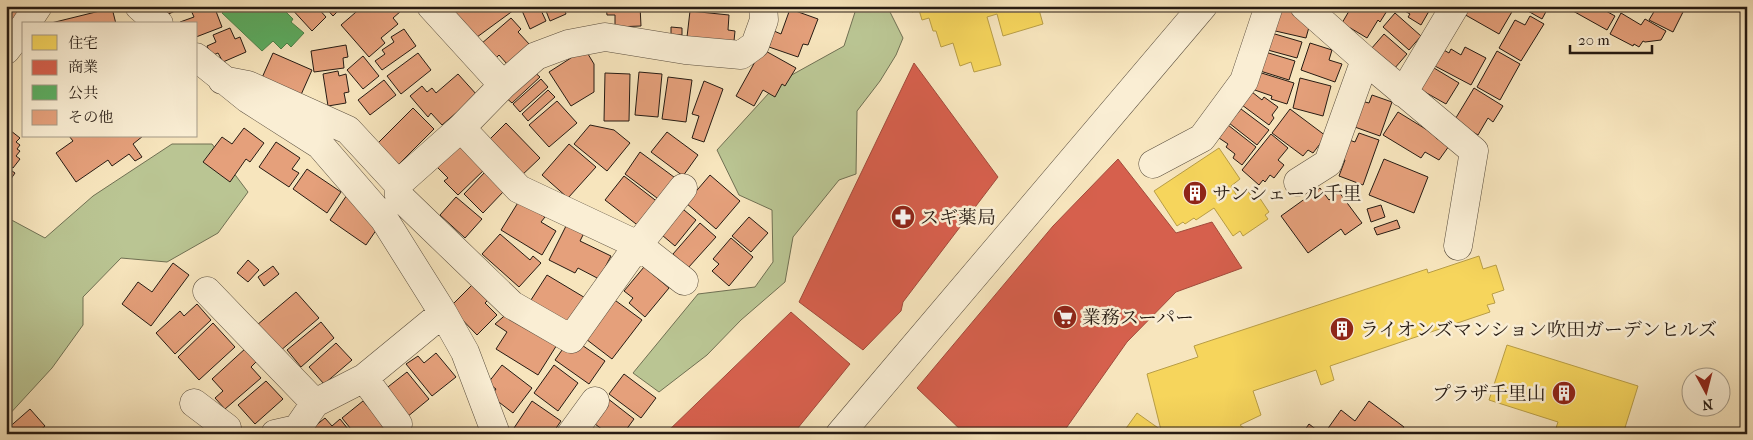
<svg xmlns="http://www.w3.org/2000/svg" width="1753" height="440" viewBox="0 0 1753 440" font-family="'IM FELL French Canon','Noto Serif JP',serif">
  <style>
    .green { fill: #bac593; stroke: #707053 }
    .homes { fill: #f6d55c; stroke: #b89d46 }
    .shops { fill: #d6604d; stroke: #a14b3c }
    .public { fill: #5aae61; stroke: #4a824a }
    .building { fill: #e5a07b; stroke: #261b13 }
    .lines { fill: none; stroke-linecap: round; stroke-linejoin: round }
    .minor-casing { stroke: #5a4e3e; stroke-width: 29 }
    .minor { stroke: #faeed4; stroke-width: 28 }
    .labels { text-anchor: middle; stroke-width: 5; stroke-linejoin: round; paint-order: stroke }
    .poi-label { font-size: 19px; fill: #261b13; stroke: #faeed4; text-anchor: start }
  </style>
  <rect width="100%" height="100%" fill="#f7e5bd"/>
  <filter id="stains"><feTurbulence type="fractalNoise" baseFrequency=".004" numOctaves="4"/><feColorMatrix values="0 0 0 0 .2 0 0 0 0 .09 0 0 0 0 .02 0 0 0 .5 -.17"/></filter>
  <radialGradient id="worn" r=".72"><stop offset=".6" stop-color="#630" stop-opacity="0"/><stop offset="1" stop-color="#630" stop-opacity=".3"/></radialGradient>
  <!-- green -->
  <path class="green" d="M857,6H887L903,38L896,55L880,81L857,111L856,174L839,180L793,237L785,282L741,320L707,355L659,392L633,373L698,294L755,287L773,262L772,210L739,195L717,150L779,82L844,46Z
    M172,144H212L248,192L218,233L167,262L121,258L83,297V325L52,368L6,418V217L45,238L93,196Z"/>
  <!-- homes -->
  <path class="homes" d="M911,6H1038L1043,24L1003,36L997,14L987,17L1001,65L974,72L971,62L960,66L953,43L941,47L936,31H933L929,18L922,20L919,10L912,12Z
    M1219,148L1240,179L1231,186L1237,196L1247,190L1252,197L1257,194L1269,212L1265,215L1268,219L1243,236L1240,231L1233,236L1214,208L1196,220L1194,218L1185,224L1183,222L1177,226L1154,191Z
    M1479,256L1483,269L1496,265L1504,290L1492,294L1495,303L1487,305L1490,312L1330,366L1334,380L1321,385L1316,370L1253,391L1261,415L1240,425L1251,434H1122L1137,413L1161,430L1147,374L1198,357L1194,346L1427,269L1428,273Z
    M1507,345L1638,386L1623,434H1554L1558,422L1489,400Z"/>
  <!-- shops -->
  <path class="shops" d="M914,63L998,177L903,302L901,311L863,350L799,302Z
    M1118,159L1176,233L1212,222L1242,268L1176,292L1127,342L1062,434H965L917,388L1053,226Z
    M791,312L850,364L793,434H665Z"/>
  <!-- public -->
  <path class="public" d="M220,6H280L293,19L291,22L304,33L291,47L287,43L281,49L273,41L262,51L222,13L225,10Z"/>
  <!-- building -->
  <path class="building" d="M6,6H28L6,25Z
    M158,6H186L162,17Z
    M193,6H214L222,27L196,37V24H181L180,22L194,17L190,8Z
    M289,6H316L326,17L312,31Z
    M324,6H343L333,16Z
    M363,6H398L401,11L393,18L398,24L381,38L385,43L369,57L341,25Z
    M448,6H512L514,10L473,40Z
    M520,6H539L546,21L530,29Z
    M544,6H563L566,14L550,21Z
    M606,6H640L641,26L615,27V15H607Z
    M688,6H733V11Z
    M1352,6H1390L1380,22L1378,20L1367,38L1342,23Z
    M1396,6H1432L1421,25L1408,17L1410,14Z
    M1466,6H1507L1513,10L1499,34L1462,13Z
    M1519,6H1549L1542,19Z
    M1564,6H1597L1615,16L1607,30Z
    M1648,6H1686L1673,32L1649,20L1655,10Z
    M1277,7L1291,11L1309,27L1306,38L1271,30Z
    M112,8L116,24H47Z
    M790,9L818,19L808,45L803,44L798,57L769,47L774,31L781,34Z
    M690,11L729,15L728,30L735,31L734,41L687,37Z
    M1395,13L1421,36L1409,50L1383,27Z
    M1621,13L1641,25L1645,19L1666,31L1661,40L1645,42L1643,41L1639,47L1634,44L1633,46L1610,34Z
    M1530,16L1544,24L1521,61L1499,48L1515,20L1525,25Z
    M511,18L521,29L518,32L530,45L507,64L499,55L495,59L481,44Z
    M671,27L682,28V35H671Z
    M230,28L235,39L240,37L246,52L223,62L218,53L211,56L207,46L216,42L213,35Z
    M404,29L416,46L382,70L375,61L385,54L382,50L394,42L391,37Z
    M1268,32L1302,42L1297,58L1264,49Z
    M1384,34L1407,54L1394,69L1371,49Z
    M1310,43L1332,50L1329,60L1342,64L1335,82L1301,70Z
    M346,45L348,57L343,58L344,68L314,72L311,51Z
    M1465,47L1486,58L1471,85L1433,65L1442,49L1449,53L1451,49L1461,55Z
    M585,49L594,64V92L571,106L549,72Z
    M762,49L796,68L785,86L782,84L775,97L763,90L754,106L736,96Z
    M1262,51L1295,61L1289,80L1257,70Z
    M1497,51L1520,64L1500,100L1477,87Z
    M273,53L312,70L300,97L261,80Z
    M418,53L431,70L401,94L387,76Z
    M363,56L379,76L363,89L347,70Z
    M1429,65L1459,83L1446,104L1416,87Z
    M532,70L540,77L512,103L504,96Z
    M338,71L339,76L346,74L349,92L344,93L346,103L328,106L323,74Z
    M1255,71L1294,83L1287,104L1271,99L1272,96L1249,88Z
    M639,72L662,74L658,117L635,115Z
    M605,73L630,74L629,121H604Z
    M458,74L477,95L442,125L431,113L428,117L410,96L422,86L427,92L432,88L436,93Z
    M668,77L692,80L686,122L662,119Z
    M1300,78L1331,86L1323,116L1293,108Z
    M541,79L548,87L520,112L513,104Z
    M384,80L396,95L370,115L358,100Z
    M704,81L723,89L704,142L692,138L699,116L692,114Z
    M1474,88L1503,106L1493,122L1488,118L1478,135L1454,121Z
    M548,90L555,97L528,121L522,114Z
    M1252,92L1262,100L1264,97L1278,107L1272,115L1274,118L1269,125L1242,105Z
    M1372,95L1392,102L1380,136L1352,126L1361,101L1369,103Z
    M557,101L577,123L549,147L529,125Z
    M413,108L434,129L398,165L377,144Z
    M1241,109L1269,130L1257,145L1229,123Z
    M1290,109L1326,136L1313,153L1308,150L1303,156L1272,133Z
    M1398,112L1437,136L1436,138L1449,146L1439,160L1425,152L1421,158L1383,135Z
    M506,123L540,158L520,177L486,143Z
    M590,125L614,130L630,143L607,171L574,144Z
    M1228,125L1256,147L1242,165L1233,158L1235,154L1226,147L1228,144L1219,138Z
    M6,127L20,138L16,142L20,145L17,149L20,151L16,156L20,159L13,168L6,163Z
    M244,128L264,143L250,162L246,159L230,182L203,162L222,137L232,144Z
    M667,132L698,155L683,176L651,152Z
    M1359,133L1379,140L1363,185L1339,176L1345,160L1342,159L1349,140L1355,142Z
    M1271,134L1288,148L1278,160L1284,165L1274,178L1270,175L1265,182L1263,180L1259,185L1242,170Z
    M69,136H143L133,144L142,157L135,161L129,154L112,166L108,160L76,182L56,153L73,141Z
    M276,142L300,158L292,169L299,173L289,187L259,167Z
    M462,144L485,169L458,195L444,181L448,178L437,167Z
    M569,144L596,167L568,198L542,175Z
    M640,152L678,180L661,201L625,174Z
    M1384,159L1428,177L1414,213L1369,195Z
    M6,167L15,173L6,186Z
    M307,169L341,192L327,213L293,189Z
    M485,172L504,191L483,213L464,194Z
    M710,175L740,201L716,229L686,203Z
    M624,176L659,203L640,227L605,200Z
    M1320,188L1329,200L1339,192L1362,223L1345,235L1341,229L1308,253L1281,216Z
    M349,192L379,226L366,245L330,220Z
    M456,197L482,219L465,238L440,215Z
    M519,201L545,217L541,222L556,231L542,255L501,230Z
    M678,205L696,220L675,246L656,230Z
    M1381,205L1385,217L1371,222L1367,209Z
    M749,217L768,233L751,252L732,236Z
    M1397,220L1400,228L1377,235L1374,228Z
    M568,222L585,231L580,241L611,256L599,279L578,268L575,273L549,260Z
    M700,223L716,237L688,268L673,254Z
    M500,234L530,260L533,256L541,263L519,287L482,254Z
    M731,238L753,257L729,286L712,271L719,264L713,259Z
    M248,260L259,270L248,282L237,273Z
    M173,263L189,275L151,326L122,304L138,282L152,292Z
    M273,266L279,274L264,286L258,277Z
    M644,267L669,288L645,317L629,303L633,298L624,291Z
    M547,275L587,299L570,328L529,303Z
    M474,283L489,299L485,303L497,315L477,335L450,307Z
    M296,292L319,318L280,351L257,325Z
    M612,298L642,320L612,359L582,336Z
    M197,304L211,320L175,354L156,333L180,311L184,316Z
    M510,311L560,340L538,375L496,349L507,332L495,324Z
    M321,322L334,338L301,367L287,350Z
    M213,323L235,347L199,380L178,357Z
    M576,341L605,361L589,384L555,360L567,343Z
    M336,343L352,360L324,384L309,367Z
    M246,348L257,361L251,367L261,378L225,409L215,398L223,391L212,379Z
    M436,353L456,377L432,396L406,364L418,356L424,363Z
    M502,365L532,388L513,413L491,396L496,389L488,383Z
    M554,365L578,383L558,411L534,393Z
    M407,372L429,399L407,417L384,390Z
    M624,374L656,398L641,418L609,394Z
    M266,381L283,399L255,424L238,405Z
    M607,398L634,419L623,434H601L603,430L591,421Z
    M363,401L386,428L379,434H355L342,418Z
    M532,401L561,421L552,434H510Z
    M1369,401L1404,427L1399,434H1324L1341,410L1355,421Z
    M30,409L45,426L36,434H6V430Z
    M325,418L332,426L340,419L352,434H313L310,430Z
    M1309,424L1322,434H1302Z"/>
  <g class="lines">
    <!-- minor casing -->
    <g class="minor-casing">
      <path id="minor" d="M139,6L159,24
        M431,6L503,85
        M1304,6L1365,60L1474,151L1458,246
        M26,24L38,6
        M6,50L24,27
        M196,57L248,99L320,145L384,219L443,313L465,352L496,434
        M222,80L248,85L348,130L398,184L399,196L512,305L571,339L638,245L683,188
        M1403,93L1455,6
        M461,128L519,189L638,245L684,281
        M1153,164L1202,138L1244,81L1269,6
        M1298,182L1328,163L1365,60
        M398,184L461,128L503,85L536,56L568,44L605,37L685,50L741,55L755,45L764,20L763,6
        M207,291L315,403
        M364,378L398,424
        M194,403L227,428L228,434
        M275,434L297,429L315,403L364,378L443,313
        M571,434L595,401
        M840,434L1203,6"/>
    </g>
    <!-- minor -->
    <use href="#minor" class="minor"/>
  </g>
  <!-- icons -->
  <defs>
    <g id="building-disc" transform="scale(1.25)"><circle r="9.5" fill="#8f2418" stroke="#faeed4"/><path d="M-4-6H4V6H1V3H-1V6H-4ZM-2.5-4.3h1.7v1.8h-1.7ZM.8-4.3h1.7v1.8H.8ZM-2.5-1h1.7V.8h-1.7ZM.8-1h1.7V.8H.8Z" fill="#fff"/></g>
    <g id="pharmacy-disc" transform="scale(1.25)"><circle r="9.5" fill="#8f2418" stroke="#faeed4"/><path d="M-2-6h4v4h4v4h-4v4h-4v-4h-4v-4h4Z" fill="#fff"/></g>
    <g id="supermarket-disc" transform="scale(1.25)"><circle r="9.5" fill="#8f2418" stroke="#faeed4"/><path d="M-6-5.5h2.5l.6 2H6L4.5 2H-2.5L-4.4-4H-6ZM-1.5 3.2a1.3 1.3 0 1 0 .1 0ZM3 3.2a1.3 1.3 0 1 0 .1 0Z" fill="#fff"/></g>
  </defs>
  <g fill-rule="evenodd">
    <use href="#building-disc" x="1195" y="193"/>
    <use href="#pharmacy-disc" x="903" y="217"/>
    <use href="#supermarket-disc" x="1065" y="317"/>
    <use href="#building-disc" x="1342" y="329"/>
    <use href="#building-disc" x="1564" y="393"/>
  </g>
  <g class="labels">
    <!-- poi labels -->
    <g class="poi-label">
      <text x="1212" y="200">サンシェール千里</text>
      <text x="920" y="224">スギ薬局</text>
      <text x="1082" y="324">業務スーパー</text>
      <text x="1360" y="336">ライオンズマンション吹田ガーデンヒルズ</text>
      <text x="1546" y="400" text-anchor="end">プラザ千里山</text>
    </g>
  </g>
  <!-- margin -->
  <rect width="1753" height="440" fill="none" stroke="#f7e5bd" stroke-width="25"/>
  <rect x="8" y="8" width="1738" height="425" fill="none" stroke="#261b13" stroke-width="2.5"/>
  <rect x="12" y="12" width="1728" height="415" fill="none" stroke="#261b13"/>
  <!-- legend -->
  <rect x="22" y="22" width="175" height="115" fill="#faeed4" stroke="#a59a87"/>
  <rect x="32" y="35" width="25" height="15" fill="#f6d55c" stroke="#a59a87"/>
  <text x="68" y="48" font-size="15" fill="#261b13">住宅</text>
  <rect x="32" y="60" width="25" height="15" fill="#d6604d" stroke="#a59a87"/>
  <text x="68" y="72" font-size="15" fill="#261b13">商業</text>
  <rect x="32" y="85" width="25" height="15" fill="#5aae61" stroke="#a59a87"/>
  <text x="68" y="98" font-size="15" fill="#261b13">公共</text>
  <rect x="32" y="110" width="25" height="15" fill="#e5a07b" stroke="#a59a87"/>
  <text x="68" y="122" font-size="15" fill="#261b13">その他</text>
  <!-- north arrow -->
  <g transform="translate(1706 392) rotate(173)"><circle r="24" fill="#faeed4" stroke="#a59a87"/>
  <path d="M0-4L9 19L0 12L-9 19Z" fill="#8f2418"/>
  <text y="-8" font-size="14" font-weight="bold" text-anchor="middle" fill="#261b13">N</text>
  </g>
  <!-- scale -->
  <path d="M1570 45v8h82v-8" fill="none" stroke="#261b13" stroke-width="2.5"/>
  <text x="1578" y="45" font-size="15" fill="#261b13" stroke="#faeed4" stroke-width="4" paint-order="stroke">20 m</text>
  <rect width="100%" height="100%" filter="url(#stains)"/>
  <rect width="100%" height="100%" fill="url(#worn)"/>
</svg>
